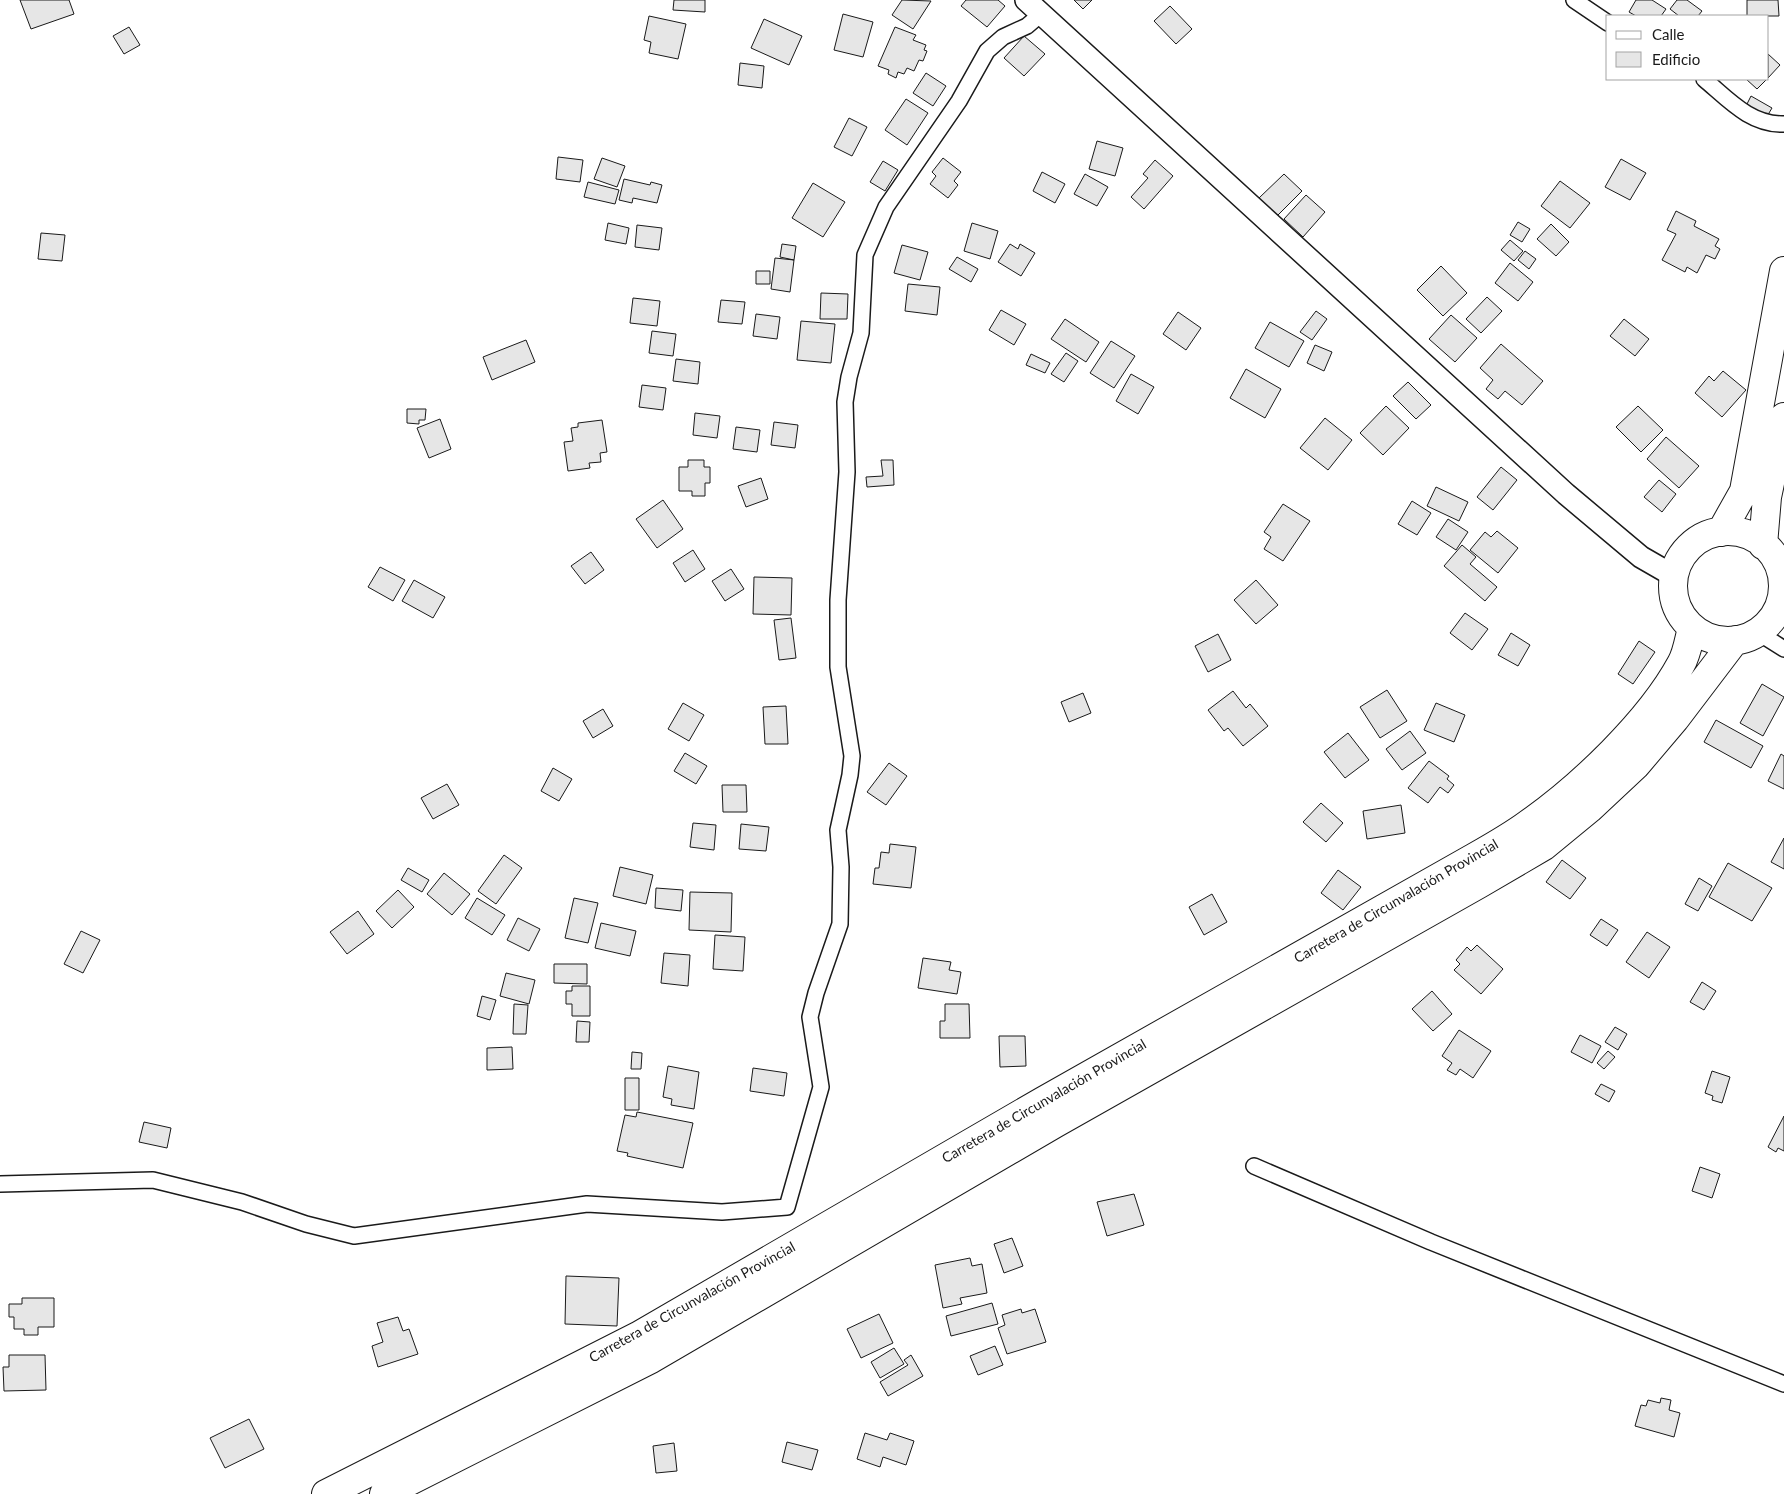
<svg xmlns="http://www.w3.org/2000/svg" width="1784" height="1494" viewBox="0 0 1784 1494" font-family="Lato,sans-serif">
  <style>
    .building { fill: #e6e6e6; stroke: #1a1a1a }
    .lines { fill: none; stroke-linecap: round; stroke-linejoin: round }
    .street-casing { stroke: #1a1a1a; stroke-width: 18 }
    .secondary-casing { stroke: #1a1a1a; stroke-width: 24 }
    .highway-casing { stroke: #1a1a1a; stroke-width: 30 }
    .street { stroke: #fff; stroke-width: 15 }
    .secondary { stroke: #fff; stroke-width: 21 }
    .highway { stroke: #fff; stroke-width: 28 }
    .labels { text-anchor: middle; stroke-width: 4; stroke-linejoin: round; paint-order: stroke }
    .street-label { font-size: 14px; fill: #1a1a1a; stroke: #fff }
  </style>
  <rect width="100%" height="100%" fill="#fff"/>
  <!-- building -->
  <path class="building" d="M20,0H69L74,14L31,29Z
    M674,0H705V12L673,10Z
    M902,0L931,1L913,29L892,15Z
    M966,0H998L1005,6L987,27L961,6Z
    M1074,0H1092L1083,9Z
    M1636,0H1652L1666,9L1661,16H1636L1629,12Z
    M1677,0H1687L1702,11L1698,16H1679L1670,9Z
    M1747,0H1778L1779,16H1747Z
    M1170,6L1192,29L1176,44L1154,21Z
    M843,14L873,22L863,57L834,50Z
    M649,16L686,24L678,59L649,53L651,42L644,40Z
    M764,19L802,36L789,65L751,48Z
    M129,27L140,45L124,54L113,36Z
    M895,27L916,35L913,40L926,45L924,50L927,51L923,61L919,60L914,71L907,68L904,74L898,72L896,78L888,74L889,70L878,66Z
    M1024,36L1045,54L1024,76L1004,58Z
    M1768,54L1780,65L1768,78Z
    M740,63L764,66L762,88L738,85Z
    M926,73L946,86L933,106L913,93Z
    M1746,79H1767L1757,89Z
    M1751,96L1772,108L1766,118L1746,106Z
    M906,99L928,113L907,145L885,130Z
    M849,118L867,127L852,156L834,147Z
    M1097,141L1123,148L1115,176L1089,169Z
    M558,157L583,160L580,182L556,179Z
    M602,158L625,166L617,187L594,179Z
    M943,158L961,172L954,181L958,185L948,198L930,184L936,176L932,172Z
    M1621,159L1646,173L1630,200L1605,187Z
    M1155,160L1173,176L1144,209L1131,197L1148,178L1143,174Z
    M883,161L898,170L885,191L870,182Z
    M1042,172L1065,184L1055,203L1033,191Z
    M1085,174L1108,187L1097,206L1074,194Z
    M1284,174L1302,191L1277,216L1259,198Z
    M624,179L650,185L651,182L662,185L657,203L633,198L632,203L619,200Z
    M1560,181L1590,203L1570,228L1541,206Z
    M588,182L619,190L615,204L584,197Z
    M813,183L845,202L823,237L792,218Z
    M1306,195L1325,212L1303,237L1284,219Z
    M1676,211L1696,221L1694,226L1719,239L1715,246L1720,249L1715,259L1706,255L1697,273L1687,267L1685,272L1662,260L1676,234L1667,230Z
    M1518,222L1530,229L1522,242L1510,235Z
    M608,223L629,228L626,244L605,240Z
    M972,223L998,231L990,259L964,251Z
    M1551,224L1569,242L1556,256L1537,239Z
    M637,225L662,228L659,250L635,247Z
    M41,233L65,235L62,261L38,259Z
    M1510,240L1523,251L1514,261L1501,250Z
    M782,244L796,246L794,260L780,257Z
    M1010,244L1018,249L1020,244L1035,253L1021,276L998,262Z
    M902,245L928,252L920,280L894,273Z
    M1525,251L1536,259L1529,269L1518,260Z
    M957,257L978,269L971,282L949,269Z
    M775,258L794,260L790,292L771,289Z
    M1510,263L1533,282L1518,301L1495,283Z
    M1441,266L1467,293L1443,316L1417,290Z
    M756,271H770V284H756Z
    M908,284L940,287L937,315L905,311Z
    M821,293L848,294L847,319H820Z
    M1487,297L1502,311L1481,333L1466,319Z
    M633,298L660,301L657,326L630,323Z
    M721,300L745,302L742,324L718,322Z
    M1001,310L1026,324L1014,345L989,330Z
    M1316,311L1327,319L1312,340L1300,332Z
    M1178,312L1201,328L1186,350L1163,334Z
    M756,314L780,317L777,339L753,336Z
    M1451,315L1477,338L1455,362L1429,339Z
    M1065,319L1099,342L1086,362L1051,339Z
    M1624,319L1649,339L1635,356L1610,336Z
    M801,321L835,324L831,363L797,360Z
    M1270,322L1304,341L1289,367L1255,348Z
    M652,331L676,334L673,356L649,353Z
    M526,340L535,362L492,380L483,357Z
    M1111,341L1135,356L1114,388L1090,373Z
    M1501,344L1543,381L1522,405L1505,391L1498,399L1486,389L1493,380L1480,368Z
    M1315,345L1332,352L1324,371L1307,363Z
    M1066,353L1078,361L1064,382L1051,374Z
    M1031,354L1050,363L1045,373L1026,365Z
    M676,359L700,362L698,384L673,381Z
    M1246,369L1281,389L1265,418L1230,398Z
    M1723,371L1746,390L1722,417L1695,393L1709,376L1714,381Z
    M1131,374L1154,387L1138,414L1116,401Z
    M1408,382L1431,405L1416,419L1393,396Z
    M642,385L666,388L663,410L639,407Z
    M1386,406L1409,428L1383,455L1360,433Z
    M1638,406L1663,430L1641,452L1616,427Z
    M407,409H426L425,420H419V424L407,423Z
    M695,413L720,416L717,438L693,435Z
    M1325,418L1352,440L1328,470L1300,448Z
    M440,419L451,449L429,458L417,428Z
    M602,420L607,452L600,453L601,462L589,463L590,468L568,471L564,442L573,441L571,428L578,427V423Z
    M774,422L798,425L795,448L771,445Z
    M736,427L760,430L757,452L733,449Z
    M1666,437L1699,466L1679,488L1647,459Z
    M688,460H704V467H710V483H705V496H692V491H679V467H688Z
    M881,460H893L894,485L867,487L866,477L883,476Z
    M1501,467L1517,480L1493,510L1477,497Z
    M761,478L768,499L746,507L738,486Z
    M1659,480L1676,494L1662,512L1644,497Z
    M1436,487L1468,502L1459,521L1427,506Z
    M663,500L683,529L657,548L636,519Z
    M1412,501L1431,513L1417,535L1398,524Z
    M1283,504L1310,521L1283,561L1264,549L1271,537L1264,532Z
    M1448,519L1468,532L1456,550L1436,537Z
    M1497,531L1518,548L1498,573L1470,550L1485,532L1491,537Z
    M1462,545L1476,557L1470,564L1497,587L1485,601L1444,566Z
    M693,550L705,569L685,582L673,563Z
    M591,552L604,570L585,584L571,566Z
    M380,567L405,580L393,601L368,587Z
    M731,569L744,589L725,601L712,581Z
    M754,577L792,578L791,615L753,614Z
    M414,580L445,597L433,618L402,601Z
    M1256,580L1278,605L1256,624L1234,600Z
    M1465,613L1488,629L1472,650L1450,633Z
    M791,618L796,658L779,660L774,620Z
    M1511,633L1530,645L1518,666L1498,655Z
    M1218,634L1231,660L1208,672L1195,646Z
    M1639,641L1655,652L1633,684L1618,674Z
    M1762,684L1784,697L1763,736L1740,723Z
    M1387,690L1407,721L1380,738L1360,707Z
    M1233,691L1246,708L1250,704L1268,726L1243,746L1228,728L1224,731L1208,710Z
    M1083,693L1091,713L1069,722L1061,702Z
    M683,703L704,715L689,741L668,729Z
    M1436,703L1465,715L1454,742L1424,730Z
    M786,706L788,744H765L763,707Z
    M603,709L613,726L593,738L583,721Z
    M1716,720L1763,746L1751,768L1704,742Z
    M1410,731L1426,753L1402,770L1386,749Z
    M1348,733L1369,760L1345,778L1324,752Z
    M685,753L707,766L696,784L674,771Z
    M1781,754L1784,756V789L1768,781Z
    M1429,761L1449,776L1447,779L1454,785L1448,793L1440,787L1428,803L1408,788Z
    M889,763L907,776L886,805L867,792Z
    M553,768L572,779L559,801L541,791Z
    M447,784L459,805L433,819L421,798Z
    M722,785H746L747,812H723Z
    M1321,803L1343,823L1326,842L1303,822Z
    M1401,805L1405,833L1367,839L1363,811Z
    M693,823L716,825L714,850L690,847Z
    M741,824L769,827L766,851L739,849Z
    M1784,838V869L1771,862Z
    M890,844L916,847L911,888L873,884L875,868H879L881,852L889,853Z
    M504,855L522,868L496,904L478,891Z
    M1562,860L1586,878L1570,899L1546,882Z
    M1728,863L1772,888L1752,921L1709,897Z
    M620,867L653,875L646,904L613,896Z
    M408,868L429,880L422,892L401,880Z
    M1338,870L1361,887L1343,910L1321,893Z
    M444,873L470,894L452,915L427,894Z
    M1699,878L1712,886L1698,911L1685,904Z
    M656,888L683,890L681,911L655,908Z
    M398,890L414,907L392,928L376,911Z
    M690,892L732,893L731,932L689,930Z
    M1212,894L1227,922L1204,935L1189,907Z
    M477,898L505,915L492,935L465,918Z
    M574,898L598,903L588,943L565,938Z
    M358,911L374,934L347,954L330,932Z
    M518,918L540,929L529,951L507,940Z
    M1601,919L1618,930L1607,946L1590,935Z
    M601,923L636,931L630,956L595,948Z
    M81,931L100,940L83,973L64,964Z
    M1647,932L1670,947L1649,978L1626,962Z
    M715,935L745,937L743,971L713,969Z
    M1477,945L1503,969L1481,994L1454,970L1460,964L1456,960L1467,947L1471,951Z
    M664,953L690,955L688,986L661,983Z
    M923,958L951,962L949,970L961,972L957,994L918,988Z
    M554,964H587V984L554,983Z
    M506,973L535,980L529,1004L500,996Z
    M1702,982L1716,991L1704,1010L1690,1002Z
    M572,986H590V1016H572V1004H566V991H572Z
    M1432,991L1452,1014L1433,1031L1412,1009Z
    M482,996L496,1000L490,1020L477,1016Z
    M514,1004L528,1005L526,1034H513Z
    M945,1004H969L970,1038H940V1021H945Z
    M577,1021L590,1022L589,1042H576Z
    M1615,1027L1627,1034L1618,1050L1605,1042Z
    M1459,1030L1491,1051L1473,1078L1460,1069L1456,1075L1447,1070L1452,1063L1442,1056Z
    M1580,1035L1601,1046L1592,1063L1571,1052Z
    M999,1036H1025L1026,1066L1000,1067Z
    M512,1047L513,1069L487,1070V1048Z
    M1608,1051L1615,1057L1604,1069L1597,1063Z
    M632,1052L642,1053L641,1069H631Z
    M668,1066L699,1072L694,1109L671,1105L672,1099L663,1097Z
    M753,1068L787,1073L784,1096L750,1091Z
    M1712,1071L1730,1077L1722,1103L1712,1100L1713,1096L1705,1093Z
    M625,1078H639V1110H625Z
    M1601,1084L1615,1091L1609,1102L1595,1094Z
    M637,1112L693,1123L683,1168L627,1156L628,1153L617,1151L625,1115L636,1117Z
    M1784,1116V1151L1778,1148L1776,1152L1768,1147Z
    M144,1122L171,1128L167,1148L139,1142Z
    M1700,1167L1720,1174L1712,1198L1692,1191Z
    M1134,1194L1144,1225L1107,1236L1097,1202Z
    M1012,1238L1023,1266L1004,1273L994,1244Z
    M970,1258L972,1266L982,1264L987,1293L960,1298L962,1304L943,1308L935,1265Z
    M566,1276L619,1278L617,1326L565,1324Z
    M22,1298H54V1327H38V1335H24V1329H14V1317H9V1304H22Z
    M992,1303L998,1324L951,1336L946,1316Z
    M1021,1309L1022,1313L1035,1309L1046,1342L1007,1354L998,1328L1005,1325L1002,1315Z
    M879,1314L893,1343L861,1358L847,1329Z
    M398,1317L403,1331L409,1329L418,1354L378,1367L372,1346L383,1342L377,1323Z
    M995,1346L1003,1365L978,1375L970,1356Z
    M894,1348L904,1364L880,1378L871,1362Z
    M9,1355H45L46,1390L4,1391L3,1367H9Z
    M911,1355L923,1376L888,1396L880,1382L908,1365L904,1360Z
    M1661,1398L1671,1400L1669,1410L1680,1413L1674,1437L1635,1426L1641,1405L1646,1406L1648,1400L1660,1403Z
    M249,1419L264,1449L225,1468L210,1438Z
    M865,1433L887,1440L890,1433L914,1441L906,1465L883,1457L880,1467L857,1459Z
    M787,1442L818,1450L812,1470L782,1462Z
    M674,1443L677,1471L656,1473L653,1446Z"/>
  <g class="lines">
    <!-- street casing -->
    <g class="street-casing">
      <path id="street" d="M1574,0L1608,23
        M1704,79C1728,99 1750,125 1784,124
        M1757,632L1784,649
        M1254,1166L1431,1242L1784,1384
        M0,1184L153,1180L242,1202L306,1224L354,1236L587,1204L722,1212L787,1207L821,1087L810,1017L816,993L840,924L841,867L838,830L850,775L852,756L838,667V600L847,472L845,402L849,377L861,333L865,255L886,207L959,101L987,51L1003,37L1027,26L1041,14"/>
    </g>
    <!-- secondary casing -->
    <g class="secondary-casing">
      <path id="secondary" d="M1026,0L1566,494L1641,557L1674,576"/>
    </g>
    <!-- highway casing -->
    <g class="highway-casing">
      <path id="highway" d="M1673 586a55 55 0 1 1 110 0a55 55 0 1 1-110 0Z
        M1721,532L1744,491L1784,271
        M1763,545L1767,497L1784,417
        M326,1494L638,1336L1043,1101L1466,862C1487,850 1509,838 1528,824C1581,787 1650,721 1681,664C1687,654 1689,639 1692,628
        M384,1494L651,1359L1056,1123L1479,884L1544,846L1589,809L1636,765L1675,719L1735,640"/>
    </g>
    <!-- street -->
    <use href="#street" class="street"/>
    <!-- secondary -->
    <use href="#secondary" class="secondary"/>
    <!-- highway -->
    <use href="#highway" class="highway"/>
  </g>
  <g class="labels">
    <!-- street labels -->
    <g class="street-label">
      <text transform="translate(1396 901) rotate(-30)" y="5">Carretera de Circunvalación Provincial</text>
      <text transform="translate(1044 1101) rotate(-30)" y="5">Carretera de Circunvalación Provincial</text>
      <text transform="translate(692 1302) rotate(-29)" y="5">Carretera de Circunvalación Provincial</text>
    </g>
  </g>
  <!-- legend -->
  <rect x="1606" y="15" width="162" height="65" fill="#ffffff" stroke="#a3a3a3"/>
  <rect x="1616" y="31" width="25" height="8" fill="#ffffff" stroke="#a3a3a3"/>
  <text x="1652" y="40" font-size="15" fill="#1a1a1a">Calle</text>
  <rect x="1616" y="52" width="25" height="15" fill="#e6e6e6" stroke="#a3a3a3"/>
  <text x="1652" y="65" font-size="15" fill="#1a1a1a">Edificio</text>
</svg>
